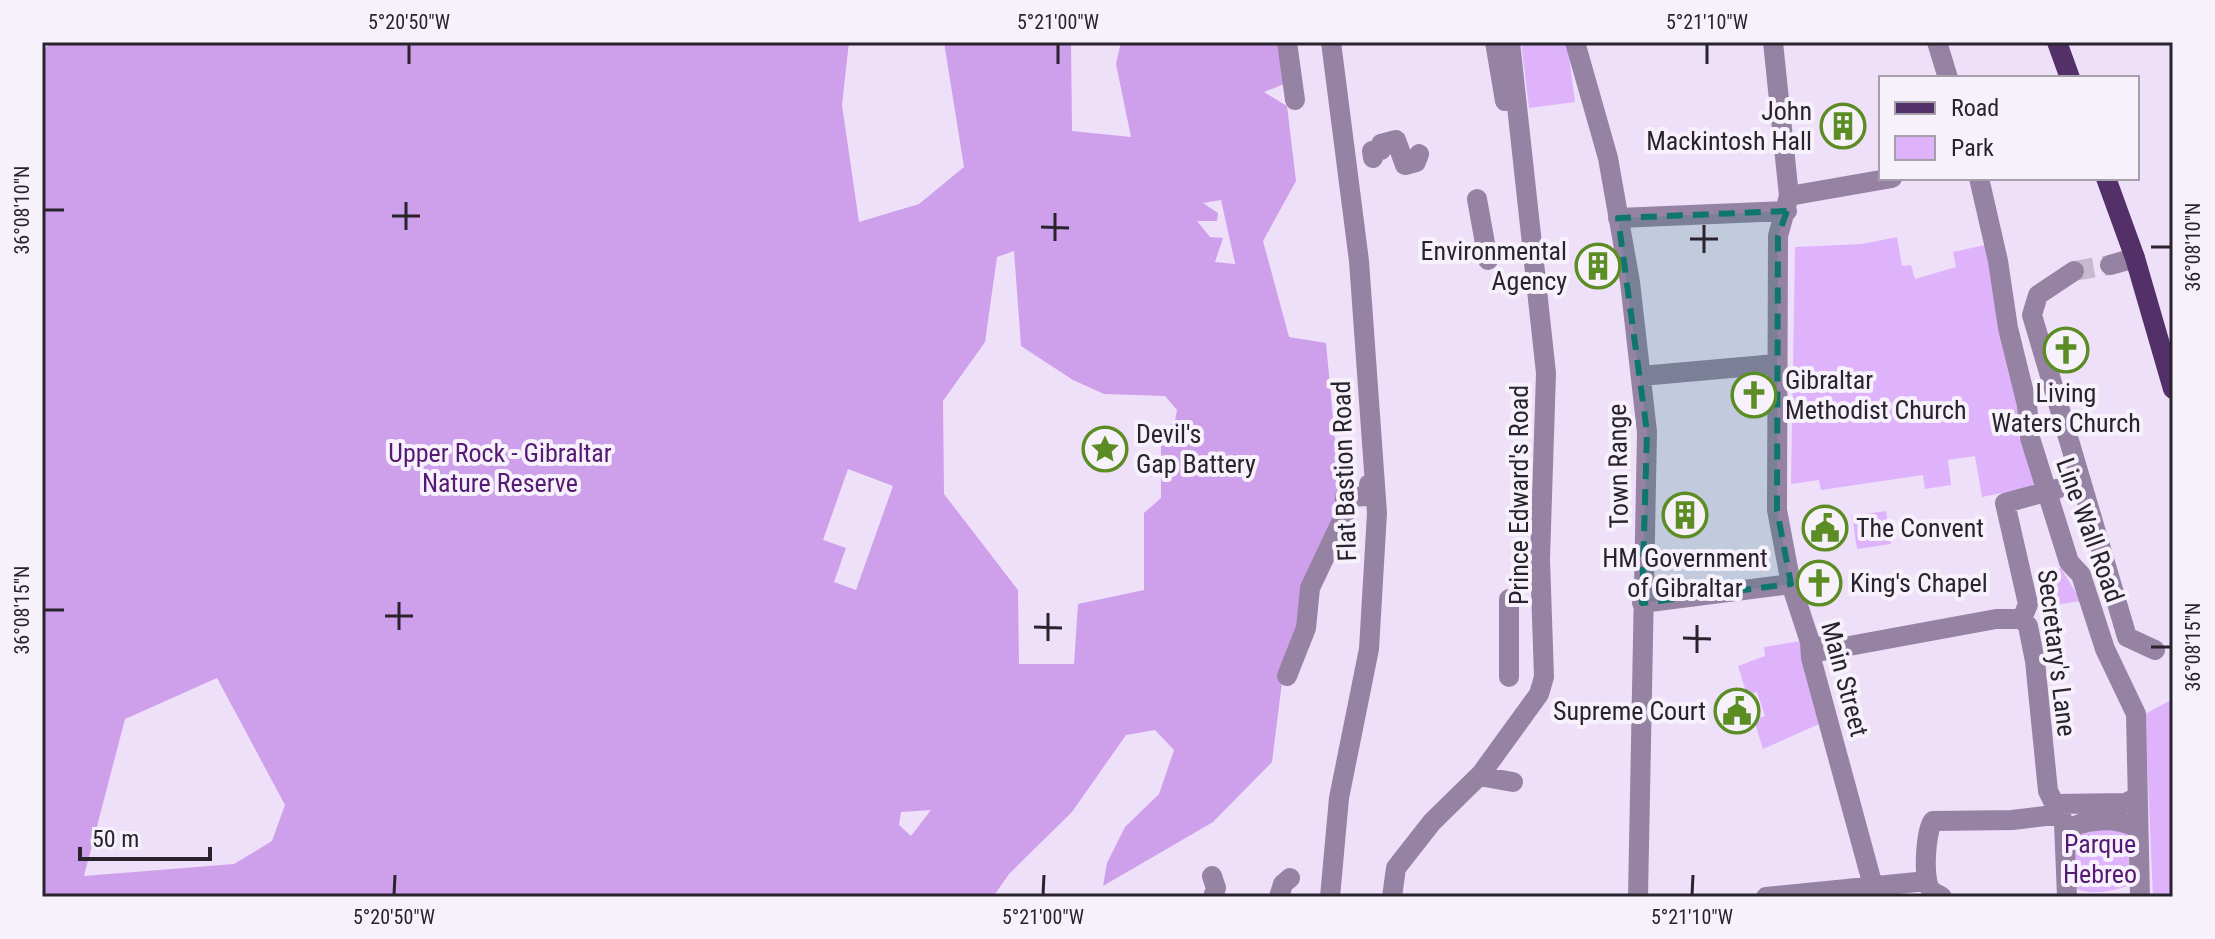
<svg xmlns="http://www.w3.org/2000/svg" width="2215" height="939" viewBox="0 0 2215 939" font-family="'Roboto Condensed',sans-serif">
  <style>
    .green { fill: #dfb2fc }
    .forest { fill: #ce9feb; fill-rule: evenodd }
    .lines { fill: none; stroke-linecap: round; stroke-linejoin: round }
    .minor-tunnel { stroke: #c7bad0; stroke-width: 20; stroke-dasharray: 20 10; stroke-linecap: butt }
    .minor { stroke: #9683a3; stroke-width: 20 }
    .major { stroke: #543068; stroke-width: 20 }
    .marked { fill: #0f766e; fill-opacity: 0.2; stroke: #0f766e; stroke-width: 6; stroke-dasharray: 16 10; stroke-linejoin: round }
    .ticks { fill: none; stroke: #29232d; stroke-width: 3 }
    .labels { text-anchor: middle; stroke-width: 8; stroke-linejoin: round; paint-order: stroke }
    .poi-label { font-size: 26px; fill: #29232d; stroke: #f7f1fb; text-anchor: start }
    .park-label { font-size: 26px; fill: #551a73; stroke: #f7f1fb }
    .street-label { font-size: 26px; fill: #29232d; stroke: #f7f1fb }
    .neatline { fill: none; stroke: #29232d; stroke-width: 3 }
    .ticks-label { font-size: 20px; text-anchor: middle; fill: #29232d }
  </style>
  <rect width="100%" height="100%" fill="#efe0f9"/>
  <!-- green -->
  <path class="green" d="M1521,42H1567L1575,102L1529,108Z
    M1897,237L1902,266L1911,265L1915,279L1956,267L1953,252L1985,245L2021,413L2019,437L2035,482L2031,487L1982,497L1975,456L1948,460L1951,485L1925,489L1923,475L1821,490L1819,480L1791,484L1795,247L1862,244Z
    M1886,511L1891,544L1857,549L1852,516Z
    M2061,568L2081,601L2055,605L2049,571Z
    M1801,641L1819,724L1763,749L1754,720L1765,716L1757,692L1747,695L1738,666L1765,656L1764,647Z
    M2173,699V897H2153L2145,714Z
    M2123,826L2130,839V885C2112,892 2089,896 2071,887L2070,840L2078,828Z"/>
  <!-- forest -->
  <path class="forest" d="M51,42H849L842,105L859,222L919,204L964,167L944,42H1071L1072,131L1131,137L1116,64L1121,42H1280L1287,83L1264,92L1287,106L1296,181L1263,241L1289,337L1326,343L1342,514L1283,674L1272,762L1213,822L1103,886L1107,863L1125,827L1159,794L1174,750L1155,730L1126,735L1072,812L1009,874L993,897H42V52ZM1221,200L1235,263V264L1215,262L1223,238L1210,237L1197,221H1217L1218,213L1203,203ZM1014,251L1021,346L1073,380L1104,394L1165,396L1177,410L1175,421L1161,433V498L1144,513V590L1078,604L1074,664H1019L1018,590L944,494L943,401L985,342L997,257ZM848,469L893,486L856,590L834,582L846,548L823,540ZM217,678L285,805L272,841L234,864L84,876L125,719ZM931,810L911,836L899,825L901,812Z"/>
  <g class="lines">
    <!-- minor-tunnel -->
    <path class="minor-tunnel" d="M2074,271L2110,265"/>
    <!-- minor -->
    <path class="minor" d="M1287,42L1295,100
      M1495,42L1505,101
      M1575,42L1608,158L1630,282L1647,432L1638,897
      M1773,42L1789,196L1778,236L1777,510L1791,584L1810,642L1811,658L1876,897
      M1937,42L1948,78
      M1373,158L1372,151L1381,150V144L1396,140L1405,165L1416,162L1419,154
      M1979,178L1998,261L2008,328L2027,405L2030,438L2069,562L2081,575L2105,649L2136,714L2140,897
      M1789,196L1892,178
      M1477,199L1488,260
      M1618,218L1787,211
      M2110,265L2135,258
      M2074,271L2038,295L2032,315L2127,637L2155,650
      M1641,376L1776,364
      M1509,599V677
      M1642,603L1791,584
      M2022,619L2028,626L2035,661L2048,791L2064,823L2067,897
      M2022,619L2028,604L2005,503L2057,489
      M1810,642L1822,651L1996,619H2022
      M1287,676L1306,628L1310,588L1345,514V497L1370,496L1369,484H1375
      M1479,776L1513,782
      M2056,804L2126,803L2137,797
      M2065,833C2077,818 2122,816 2137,829
      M1212,876L1216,888L1213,897
      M1279,897L1283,884L1290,878
      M1330,897L1339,798L1369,649L1377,513L1359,261L1331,42
      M1392,897L1396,868L1432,822L1481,774L1539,694L1544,677L1540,559L1546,373L1510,42
      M1766,897L1927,881
      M1942,897C1939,895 1934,893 1931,890C1922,880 1926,830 1933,821L2012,820L2061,814"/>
    <!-- major -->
    <path class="major" d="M2057,42L2070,78
      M2106,178L2135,258L2173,389"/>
  </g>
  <!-- marked area -->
  <path class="marked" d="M1787,211L1778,236L1777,510L1791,584L1642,603L1647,432L1618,218Z"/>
  <!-- ticks -->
  <path class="ticks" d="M409,64V44M1058,64V44M1707,64V44M44,210H64M392,216H420M1041,227L1069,228M406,230V202M1690,239H1718M1055,241V213M2151,247H2171M1704,253V225M44,610H64M385,616H413M1034,627L1062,628M399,630V602M1683,638L1711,639M1048,641V613M2151,647H2171M1697,653V625M394,895L395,875M1043,895L1044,875M1692,895L1693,875"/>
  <!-- icons -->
  <defs>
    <g id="building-ring" transform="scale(2.3)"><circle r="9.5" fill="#f7f1fb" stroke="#5c8d24" stroke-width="1.5"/><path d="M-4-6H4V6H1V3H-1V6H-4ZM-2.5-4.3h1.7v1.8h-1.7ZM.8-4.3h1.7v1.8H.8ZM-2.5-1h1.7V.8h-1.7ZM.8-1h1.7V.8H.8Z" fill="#5c8d24"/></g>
    <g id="church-ring" transform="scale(2.3)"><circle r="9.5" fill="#f7f1fb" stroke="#5c8d24" stroke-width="1.5"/><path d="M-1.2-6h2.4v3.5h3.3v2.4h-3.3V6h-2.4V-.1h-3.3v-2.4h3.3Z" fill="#5c8d24"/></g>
    <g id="sight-ring" transform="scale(2.3)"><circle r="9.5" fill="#f7f1fb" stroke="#5c8d24" stroke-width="1.5"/><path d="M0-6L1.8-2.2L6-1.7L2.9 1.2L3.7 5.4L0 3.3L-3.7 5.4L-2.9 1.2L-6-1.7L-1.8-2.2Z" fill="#5c8d24"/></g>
    <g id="civic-ring" transform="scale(2.3)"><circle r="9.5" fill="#f7f1fb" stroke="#5c8d24" stroke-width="1.5"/><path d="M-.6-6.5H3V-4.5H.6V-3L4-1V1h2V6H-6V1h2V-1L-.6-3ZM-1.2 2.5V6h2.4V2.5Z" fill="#5c8d24"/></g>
  </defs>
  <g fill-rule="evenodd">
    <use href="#building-ring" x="1843" y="126"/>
    <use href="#building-ring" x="1598" y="266"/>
    <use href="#church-ring" x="2066" y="350"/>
    <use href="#church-ring" x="1754" y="395"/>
    <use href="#sight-ring" x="1105" y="449"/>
    <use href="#building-ring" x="1685" y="515"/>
    <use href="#civic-ring" x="1825" y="528"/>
    <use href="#church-ring" x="1819" y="583"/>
    <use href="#civic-ring" x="1737" y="711"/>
  </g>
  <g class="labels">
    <!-- poi labels -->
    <g class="poi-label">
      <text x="1812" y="120" text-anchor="end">John<tspan x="1812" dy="30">Mackintosh Hall</tspan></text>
      <text x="1567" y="260" text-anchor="end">Environmental<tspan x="1567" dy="30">Agency</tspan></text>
      <text x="1785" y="389">Gibraltar<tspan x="1785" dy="30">Methodist Church</tspan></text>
      <text x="2066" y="402" text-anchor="middle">Living<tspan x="2066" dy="30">Waters Church</tspan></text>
      <text x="1136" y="443">Devil's<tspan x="1136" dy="30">Gap Battery</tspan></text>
      <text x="1856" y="537">The Convent</text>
      <text x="1685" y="567" text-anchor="middle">HM Government<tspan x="1685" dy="30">of Gibraltar</tspan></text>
      <text x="1850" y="592">King's Chapel</text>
      <text x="1706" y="720" text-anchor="end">Supreme Court</text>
    </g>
    <!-- park labels -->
    <g class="park-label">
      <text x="500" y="462">Upper Rock - Gibraltar<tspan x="500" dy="30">Nature Reserve</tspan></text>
      <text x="2100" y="853">Parque<tspan x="2100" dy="30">Hebreo</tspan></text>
    </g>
    <!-- street labels -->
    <g class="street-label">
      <text transform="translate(1618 466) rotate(-91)" y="9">Town Range</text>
      <text transform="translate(1344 471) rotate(-92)" y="9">Flat Bastion Road</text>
      <text transform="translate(1519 495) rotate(-90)" y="9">Prince Edward's Road</text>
      <text transform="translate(2090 530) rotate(70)" y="9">Line Wall Road</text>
      <text transform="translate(2057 653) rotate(83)" y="9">Secretary's Lane</text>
      <text transform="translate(1845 679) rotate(75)" y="9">Main Street</text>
    </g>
  </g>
  <!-- border -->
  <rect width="2215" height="939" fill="none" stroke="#f7f1fb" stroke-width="88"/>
  <!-- legend -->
  <rect x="1879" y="76" width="260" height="104" fill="#f7f1fb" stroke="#a59fa9" stroke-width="2"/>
  <rect x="1895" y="102" width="40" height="12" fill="#543068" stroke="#a59fa9" stroke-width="2"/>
  <text x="1951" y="116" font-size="24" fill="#29232d">Road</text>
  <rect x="1895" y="136" width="40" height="24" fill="#dfb2fc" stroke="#a59fa9" stroke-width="2"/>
  <text x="1951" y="156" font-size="24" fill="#29232d">Park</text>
  <!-- scale -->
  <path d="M80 847v12h130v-12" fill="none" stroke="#29232d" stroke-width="4"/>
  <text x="92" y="847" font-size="24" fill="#29232d" stroke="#f7f1fb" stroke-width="6" paint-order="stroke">50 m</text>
  <rect x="44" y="44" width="2127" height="851" class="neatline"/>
  <g class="ticks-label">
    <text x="409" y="29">5°20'50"W</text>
    <text x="1058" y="29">5°21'00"W</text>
    <text x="1707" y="29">5°21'10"W</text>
    <text transform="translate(22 210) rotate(-90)" y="7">36°08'10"N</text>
    <text transform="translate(2193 247) rotate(-90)" y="7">36°08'10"N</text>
    <text transform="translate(22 610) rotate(-90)" y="7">36°08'15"N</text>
    <text transform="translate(2193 647) rotate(-90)" y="7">36°08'15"N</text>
    <text x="394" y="924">5°20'50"W</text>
    <text x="1043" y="924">5°21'00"W</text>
    <text x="1692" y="924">5°21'10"W</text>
  </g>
</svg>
